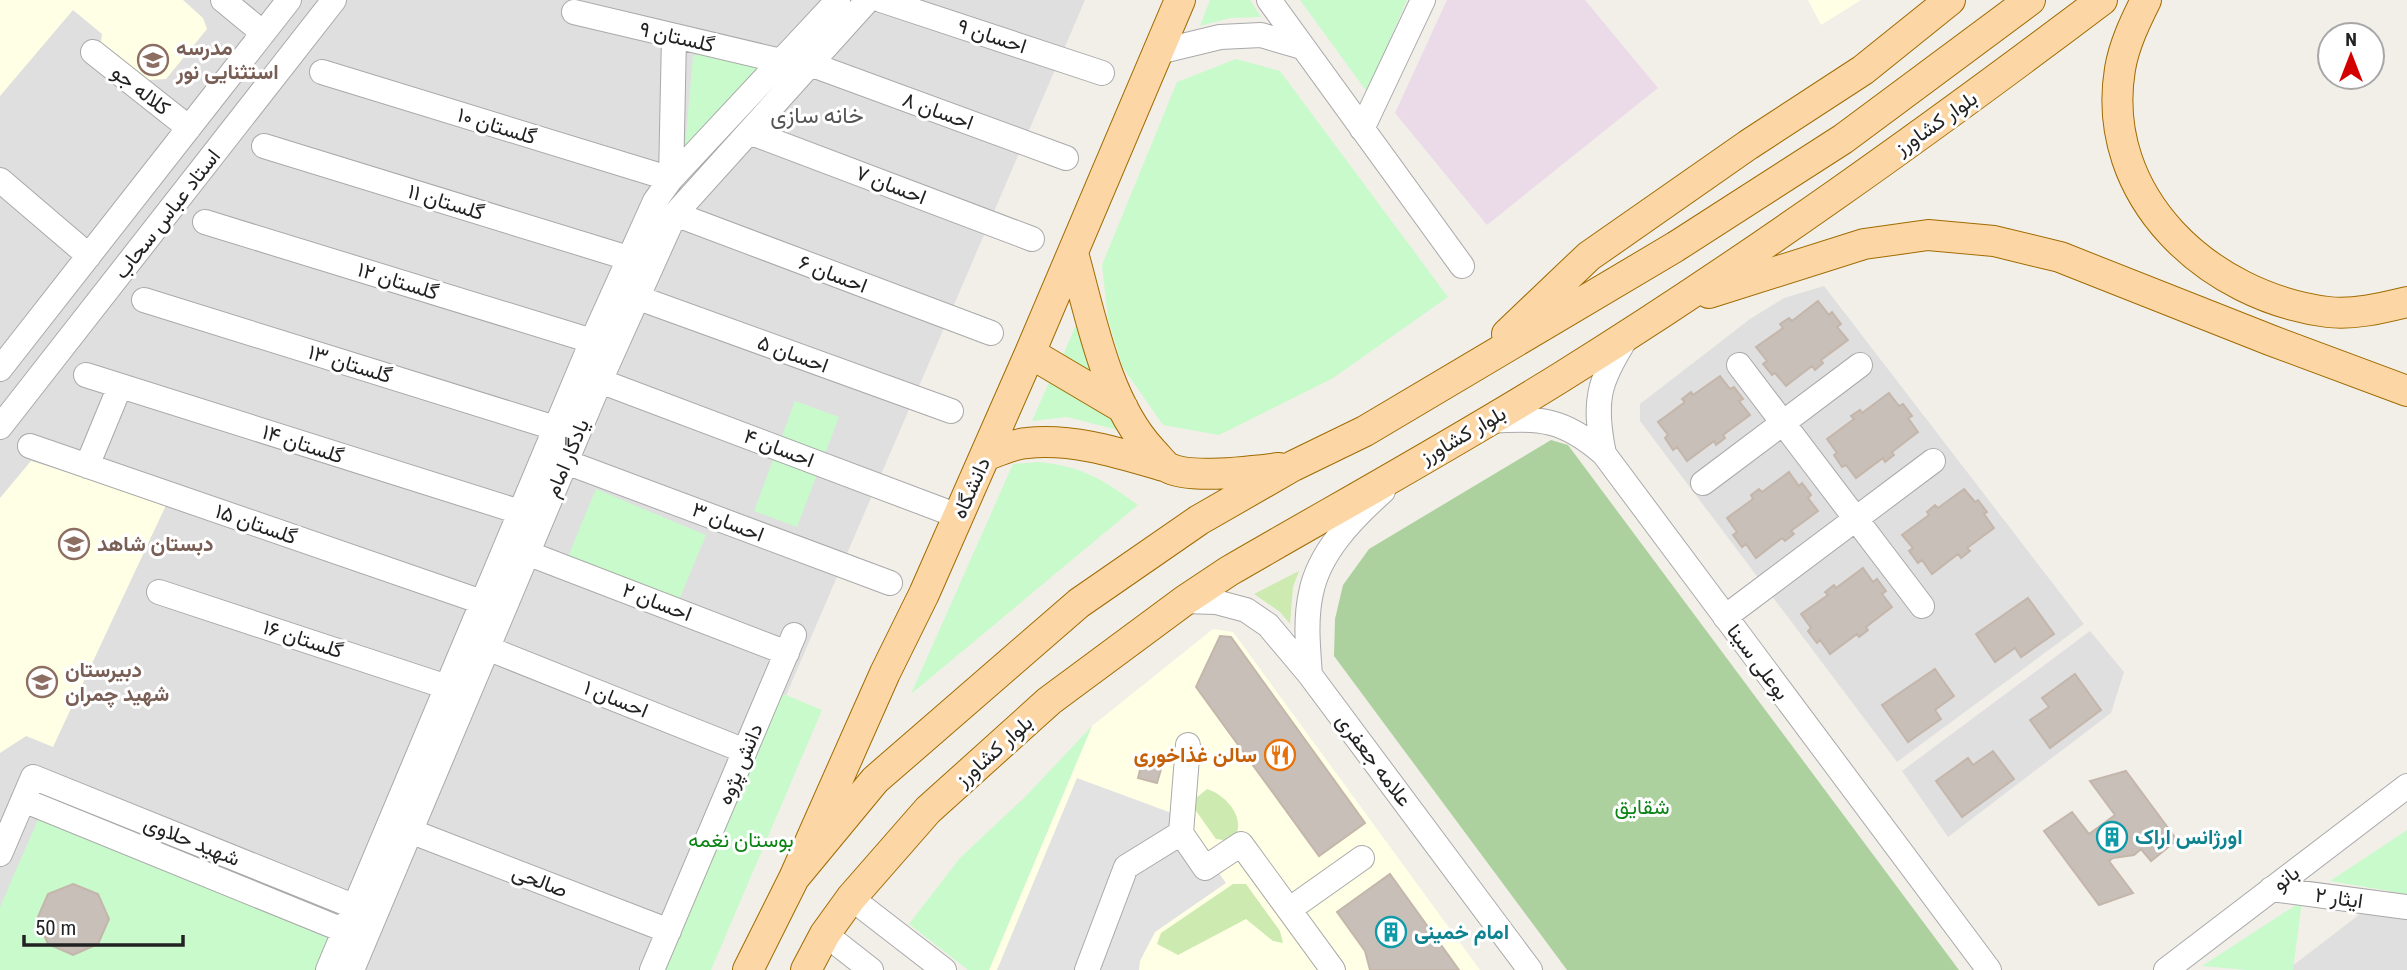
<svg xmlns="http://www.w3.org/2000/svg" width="2407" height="970" viewBox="0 0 2407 970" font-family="'Roboto Condensed',Vazirmatn,sans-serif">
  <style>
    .residential { fill: #e0dfdf }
    .industrial { fill: #ebdbe8 }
    .education { fill: #ffffe5 }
    .grass { fill: #cdebb0 }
    .forest { fill: #add19e }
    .park { fill: #c8facc }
    .parking { fill: #e2e2e2 }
    .building { fill: #c7bfb8; stroke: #c4b6ab; stroke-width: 2 }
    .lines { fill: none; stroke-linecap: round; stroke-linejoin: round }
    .minor-casing { stroke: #a9a9a9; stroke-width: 26 }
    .major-casing { stroke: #a06b00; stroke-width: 32 }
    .minor { stroke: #fff; stroke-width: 24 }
    .major { stroke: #fcd6a4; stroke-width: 30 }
    .labels { text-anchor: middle; stroke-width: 6; stroke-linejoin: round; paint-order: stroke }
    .street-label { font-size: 21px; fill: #222; stroke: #fff }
    .education-label { font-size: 21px; font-weight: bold; fill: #785e54; stroke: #fff; text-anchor: start }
    .food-label { font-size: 21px; font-weight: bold; fill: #c56008; stroke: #fff; text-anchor: end }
    .park-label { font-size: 21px; fill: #0c8416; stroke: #fff }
    .culture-label { font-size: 21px; font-weight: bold; fill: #0d838f; stroke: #fff; text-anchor: start }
    .neighbourhood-label { font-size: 23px; fill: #555; stroke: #fff }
  </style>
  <rect width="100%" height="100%" fill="#f2efe9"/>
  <!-- residential -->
  <path class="residential" d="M0,0H1085L668,970H0Z
    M1824,286L2084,624L1897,762L1640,421V404L1750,319L1784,298Z
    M2090,631L2124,672L2111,713L1948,837L1902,771Z
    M2407,878V970H2287Z"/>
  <!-- industrial -->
  <path class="industrial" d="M1447,0H1585L1658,88L1487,225L1395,113Z"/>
  <!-- education -->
  <path class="education" d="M0,0H183L203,18L207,29L166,79L149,80L101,42L102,34L73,10L0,96Z
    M1808,0H1861L1821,25Z
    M31,461L167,503L53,747L26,736L0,753V498Z
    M1213,629L1233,632L1480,970H989L1092,726Z"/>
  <!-- grass -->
  <path class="grass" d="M1299,571L1293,587L1290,624L1280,612L1254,594Z
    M1207,789C1227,795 1250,822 1231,841L1216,839L1196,811V798Z
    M1233,884H1246L1280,931L1283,943L1273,941L1246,919L1178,955L1157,944L1161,933Z"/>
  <!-- forest -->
  <path class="forest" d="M1551,440L1568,445L1959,970H1567L1334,656L1335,619L1343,585L1369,549Z"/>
  <!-- park -->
  <path class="park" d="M1210,0H1250L1261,17L1230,18L1200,26Z
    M1300,0H1407L1367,92Z
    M703,53L762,67L685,148L693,56Z
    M1236,59L1280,71L1448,297L1333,378L1219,435L1163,425L1122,366L1108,319L1102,265L1177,82Z
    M1079,317L1093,371L1062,358Z
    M1050,380L1113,415L1122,431L1067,417L1032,421Z
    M795,401L839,417L797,527L754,511Z
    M1039,462C1084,467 1102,479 1138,505L911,694L1013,464Z
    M596,489L706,535L677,605L567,559Z
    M779,692L822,710L711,970H660Z
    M1092,726L989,970H968L909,924L960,858L1026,796Z
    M40,815L330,939L317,970H0V907Z
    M2407,830V894L2330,881Z
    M2302,901L2293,970H2247L2202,966Z"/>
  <!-- parking -->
  <path class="parking" d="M1077,778L1177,815L1226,883L1155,932L1140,961L1139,970H997Z"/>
  <!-- building -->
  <path class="building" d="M1818,301L1829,315L1832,312L1841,324L1837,327L1848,340L1821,360L1823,363L1815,370L1812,366L1786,386L1775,373L1772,375L1763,364L1767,361L1756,347L1783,328L1780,324L1789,318L1792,321Z
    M1720,376L1730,389L1734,387L1743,399L1739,401L1750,415L1723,435L1725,438L1716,445L1714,441L1687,461L1677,447L1673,450L1665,438L1668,435L1658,422L1685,402L1682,399L1691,392L1693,395Z
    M1889,393L1899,406L1903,404L1912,416L1908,418L1918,432L1892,452L1894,455L1885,462L1883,458L1856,478L1846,465L1842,467L1834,455L1837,453L1827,439L1854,419L1851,416L1860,410L1862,413Z
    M1789,472L1799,486L1802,483L1811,495L1808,498L1818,511L1791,531L1794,534L1785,541L1782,538L1756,558L1746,544L1742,547L1733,535L1737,532L1727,518L1753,499L1751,495L1759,489L1762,492Z
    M1964,489L1975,502L1978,500L1987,512L1984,514L1994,528L1967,548L1970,551L1961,558L1958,554L1932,574L1922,560L1918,563L1909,551L1913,548L1902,535L1929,515L1927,512L1935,505L1938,508Z
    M1863,568L1873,582L1877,579L1886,591L1882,594L1892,607L1866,627L1868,630L1859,637L1857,634L1830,654L1820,640L1817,643L1808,631L1811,628L1801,614L1828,595L1825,592L1834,585L1836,588Z
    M2028,598L2054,634L2021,657L2015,648L1995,662L1976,634Z
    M1220,636L1231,637L1365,823L1319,856L1196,687Z
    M1935,669L1954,696L1935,710L1941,719L1908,742L1882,705Z
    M2075,674L2101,710L2050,748L2030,720L2049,707L2042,698Z
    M1993,751L2014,779L1962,817L1936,781L1968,758L1973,765Z
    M1144,754L1164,759L1157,783L1138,778Z
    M2126,771L2177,840L2151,861L2141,849L2134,855L2113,858L2109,861L2133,893L2099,905L2044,831L2072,812L2089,834L2115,815L2090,781Z
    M1390,874L1459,970H1370L1365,951L1337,912Z
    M73,884L98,894L109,919L98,944L73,955L48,944L37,919L48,894Z"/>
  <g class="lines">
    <!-- minor casing -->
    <g class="minor-casing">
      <path id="minor" d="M223,0L263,33
        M881,0L1102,73
        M1269,0L1462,266
        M574,12L781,61
        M93,52L189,128
        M1158,52L1220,37L1261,35L1302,47
        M810,64L1066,158
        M322,72L671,179L674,37
        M1362,129L1423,0
        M749,132L1032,239
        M264,146L628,258
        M0,180L89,256
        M675,214L991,333
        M205,222L592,341
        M636,297L951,411
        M144,300L555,428
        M1739,365L1922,606
        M0,369L289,0
        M86,375L520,512
        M600,381L958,516
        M1488,421C1541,418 1563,418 1604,454L1989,970
        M0,427L334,0
        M30,446L482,602
        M1604,454C1593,401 1598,382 1627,337
        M566,462L890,583
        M87,466L120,386
        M1703,483L1860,365
        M527,553L787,653
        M159,592L447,687
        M1184,601L1216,602L1246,610L1268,625L1310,675L1530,970
        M1725,617L1933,461
        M487,648L745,751
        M1310,675C1308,648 1305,620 1311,593C1319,552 1353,518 1383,491
        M1188,745L1181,833L1205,868L1241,844L1333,970
        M23,800L360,937
        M410,831L669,931
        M0,854L33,777L368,912
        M2271,889L2407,907
        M851,898L944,970
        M1290,909L1362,858
        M825,934L871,970
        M328,970L592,341L655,201L671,179L838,0
        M352,970L600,381L675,214L868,0
        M652,970L794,635
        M1087,970L1126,867L1181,833
        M2166,970L2407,786"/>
    </g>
    <!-- major casing -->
    <g class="major-casing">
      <path id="major" d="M2146,0C2135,22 2124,45 2120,69C2099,197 2209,297 2328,312C2354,315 2382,308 2407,302
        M1073,253C1091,317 1106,402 1152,451C1157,456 1162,463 1167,467C1189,480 1253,471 1279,468
        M1709,293L1864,244L1928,235L1994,241L2060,257L2270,340L2407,391
        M1507,334L1589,256L1748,145L1863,70L1950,0
        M1030,353L1123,408
        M985,456C998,451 1013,444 1027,443C1075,438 1122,454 1167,467
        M794,878L875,780L1079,603L1199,520L1293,466L1365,431L1675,247L1843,139L2030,0
        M748,970L794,878L885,673L924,594L1030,353L1180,0
        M806,970L825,934L851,898L928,810L1049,701L1184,601L1229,571C1341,506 1454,444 1563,376C1749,260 1927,132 2102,0"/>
    </g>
    <!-- minor -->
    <use href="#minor" class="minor"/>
    <!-- major -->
    <use href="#major" class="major"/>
  </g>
  <!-- icons -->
  <defs>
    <g id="school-ring" transform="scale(1.575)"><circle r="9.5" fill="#fff" stroke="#8d6e63" stroke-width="1.5"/><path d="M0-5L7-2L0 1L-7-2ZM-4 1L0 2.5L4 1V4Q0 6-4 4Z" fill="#8d6e63"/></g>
    <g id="restaurant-ring" transform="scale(1.575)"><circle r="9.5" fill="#fff" stroke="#e8710a" stroke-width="1.5"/><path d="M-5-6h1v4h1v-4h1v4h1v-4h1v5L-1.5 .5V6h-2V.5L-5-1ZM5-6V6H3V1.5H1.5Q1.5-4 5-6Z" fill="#e8710a"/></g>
    <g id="building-ring" transform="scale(1.575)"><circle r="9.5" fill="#fff" stroke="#0f9aa8" stroke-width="1.5"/><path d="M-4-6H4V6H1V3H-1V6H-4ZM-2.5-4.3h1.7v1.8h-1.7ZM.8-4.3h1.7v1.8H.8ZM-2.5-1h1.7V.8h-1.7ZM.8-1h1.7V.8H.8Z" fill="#0f9aa8"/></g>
  </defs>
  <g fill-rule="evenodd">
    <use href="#school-ring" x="153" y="60"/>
    <use href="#school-ring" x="74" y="544"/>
    <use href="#school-ring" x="42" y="682"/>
    <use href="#restaurant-ring" x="1280" y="755"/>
    <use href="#building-ring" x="2112" y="837"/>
    <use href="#building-ring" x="1391" y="932"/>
  </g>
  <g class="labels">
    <!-- street labels -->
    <g class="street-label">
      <text transform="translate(992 36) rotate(18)" y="7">احسان ۹</text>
      <text transform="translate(677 37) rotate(13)" y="7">گلستان ۹</text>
      <text transform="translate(141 90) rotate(38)" y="7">کلاله جو</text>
      <text transform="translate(938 111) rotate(20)" y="7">احسان ۸</text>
      <text transform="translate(1936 123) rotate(-35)" y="7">بلوار کشاورز</text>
      <text transform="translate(497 126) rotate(17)" y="7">گلستان ۱۰</text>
      <text transform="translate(891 185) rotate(21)" y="7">احسان ۷</text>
      <text transform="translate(446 202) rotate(17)" y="7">گلستان ۱۱</text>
      <text transform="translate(167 214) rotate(-52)" y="7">استاد عباس سحاب</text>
      <text transform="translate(833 274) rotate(21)" y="7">احسان ۶</text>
      <text transform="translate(398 281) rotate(17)" y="7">گلستان ۱۲</text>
      <text transform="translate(793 354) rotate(20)" y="7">احسان ۵</text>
      <text transform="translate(350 364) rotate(17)" y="7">گلستان ۱۳</text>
      <text transform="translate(1463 435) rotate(-30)" y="7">بلوار کشاورز</text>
      <text transform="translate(303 444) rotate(18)" y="7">گلستان ۱۴</text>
      <text transform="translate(779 448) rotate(21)" y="7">احسان ۴</text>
      <text transform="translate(567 458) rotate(-67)" y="7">یادگار امام</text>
      <text transform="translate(971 488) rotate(-66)" y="7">دانشگاه</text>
      <text transform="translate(728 522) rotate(21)" y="7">احسان ۳</text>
      <text transform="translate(256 524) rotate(19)" y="7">گلستان ۱۵</text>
      <text transform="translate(657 602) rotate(21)" y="7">احسان ۲</text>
      <text transform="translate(303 639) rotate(18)" y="7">گلستان ۱۶</text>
      <text transform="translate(1758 662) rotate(53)" y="7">بوعلی سینا</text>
      <text transform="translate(616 699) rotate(22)" y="7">احسان ۱</text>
      <text transform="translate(994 751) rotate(-42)" y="7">بلوار کشاورز</text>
      <text transform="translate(1374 760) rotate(53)" y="7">علامه جعفری</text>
      <text transform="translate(740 764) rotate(-67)" y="7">دانش پژوه</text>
      <text transform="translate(192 841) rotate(22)" y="7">شهید حلاوی</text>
      <text transform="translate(2286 878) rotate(-37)" y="7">بانو</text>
      <text transform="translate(540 881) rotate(21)" y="7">صالحی</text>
      <text transform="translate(2339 898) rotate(8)" y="7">ایثار ۲</text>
    </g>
    <!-- education labels -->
    <g class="education-label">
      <text x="176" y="55">مدرسه<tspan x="176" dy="24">استثنایی نور</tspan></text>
      <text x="97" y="551">دبستان شاهد</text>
      <text x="65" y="677">دبیرستان<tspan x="65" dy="24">شهید چمران</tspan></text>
    </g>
    <!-- food labels -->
    <g class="food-label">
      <text x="1257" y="762">سالن غذاخوری</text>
    </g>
    <!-- park labels -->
    <g class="park-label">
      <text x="1642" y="814">شقایق</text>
      <text x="741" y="847">بوستان نغمه</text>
    </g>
    <!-- culture labels -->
    <g class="culture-label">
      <text x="2135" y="844">اورژانس اراک</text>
      <text x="1414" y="939">امام خمینی</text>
    </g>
    <!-- neighbourhood labels -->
    <g class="neighbourhood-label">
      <text x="817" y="123">خانه سازی</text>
    </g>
  </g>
  <!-- north arrow -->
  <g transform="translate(2351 56)"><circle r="33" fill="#ffffff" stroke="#a7a7a7" stroke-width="2"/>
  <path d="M0-5L12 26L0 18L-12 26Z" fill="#d40000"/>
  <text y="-10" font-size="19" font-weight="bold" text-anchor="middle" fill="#222222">N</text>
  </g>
  <!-- scale -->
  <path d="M24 935v10h159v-10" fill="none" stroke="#222222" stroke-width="3.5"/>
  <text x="35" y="935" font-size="21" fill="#222222" stroke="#ffffff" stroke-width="5" paint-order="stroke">50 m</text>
</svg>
